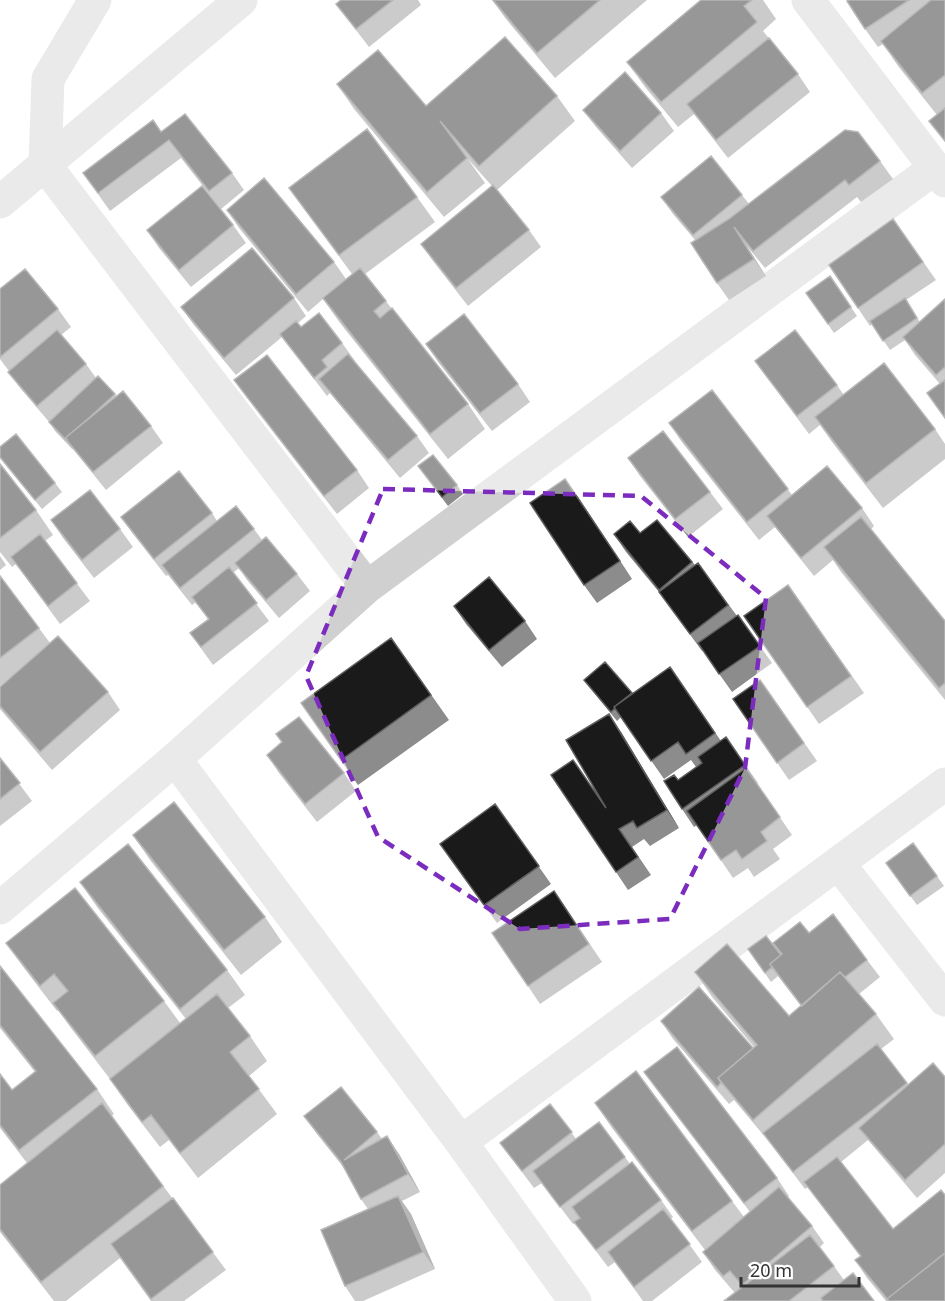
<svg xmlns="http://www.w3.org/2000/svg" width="945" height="1301" viewBox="0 0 945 1301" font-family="'Noto Sans',sans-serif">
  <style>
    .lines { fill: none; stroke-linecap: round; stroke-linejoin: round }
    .street { stroke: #d0d0d0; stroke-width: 33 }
    .wall { fill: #8c8c8c }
    .shaded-wall { fill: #5f5f5f }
    .building { fill: #1a1a1a; stroke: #5f5f5f; stroke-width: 1.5 }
    .marked { fill: none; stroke: #7b2cbf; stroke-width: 4.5; stroke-dasharray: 12 8; stroke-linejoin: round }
  </style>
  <rect width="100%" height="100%" fill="#fff"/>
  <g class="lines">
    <!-- street -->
    <path class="street" d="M808,0L945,181
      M0,202L241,0
      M367,587L935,168
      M175,759L461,1142L575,1301
      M838,863L945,1000
      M0,908L175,759L367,587L45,165L48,79L95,0
      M461,1142L945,784"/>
  </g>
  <!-- wall -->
  <path class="wall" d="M341,0H418L421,5L369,47L336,4Z
    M492,0H647L555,78L506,19Z
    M701,0H763L776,19L763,31L798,74L810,92L728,158L694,114L678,127L645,87L627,62Z
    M849,0H945V141L937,115L898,66L883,44L878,47L865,29Z
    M337,84L426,106L557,96L575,121L497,190L529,230L541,247L468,306L433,261L421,244L492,186L467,158L485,183L444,217L354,109Z
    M583,110L661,113L674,131L632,168L596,127Z
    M161,132L232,173L244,190L221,209L181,158L110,211L83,173Z
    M880,161L893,179L861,202L857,197L765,268L746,245L766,276L729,300L717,283L695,240L673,214L661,197L742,195L749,204Z
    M289,188L417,197L435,222L365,274L392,309L468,404L485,429L448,459L340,323L323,299L308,312L239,228L227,210L334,262L346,279L352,274Z
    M893,219L936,280L906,300L920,322L945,299V419L940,384L915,355L905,340L890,350L872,324L870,326L829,265Z
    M233,225L246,243L191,287L159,248L147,230Z
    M830,276L857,316L834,333L806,293Z
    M0,289L58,309L71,327L61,335L86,364L96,378L151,426L163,443L106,490L73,449H72L55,431L50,423L21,389L8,372L9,371L0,359Z
    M294,298L306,316L298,323L301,327L342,343L355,361H354L417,436L429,453L400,478L330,393L327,396L282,337L236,375L194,325L181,307Z
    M426,344L518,384L530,402L492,431L438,362Z
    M755,361L837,385L843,394L935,429L945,444V459L883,508L832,442L820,425L809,434Z
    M234,380L357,470L369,488L337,514L247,398Z
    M712,390L792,495L862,508L874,526L871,529L945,621V700L841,572L833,560L814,576L775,527L759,540L681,441L669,423Z
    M0,447L55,483L62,492L42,509L0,458Z
    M628,458L710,492L723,509L688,537L640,476Z
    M0,464L36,510L53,535L45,541L90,601L60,624L16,564L12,567L0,552Z
    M418,466L457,485L463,494L448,506Z
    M578,497L632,579L597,603L584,585Z
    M212,513L217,521L254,529L262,540L297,574L310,591L279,618L247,580L239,568L233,573L269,621L213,665L190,633L208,619L196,602L192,605L168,575L166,576L134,535L121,517Z
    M51,520L120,529L133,547L94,578L63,538Z
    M657,520L695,565L698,563L737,616L738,615L772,663L732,692L703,651H702L659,592L626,552L614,534L640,533Z
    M0,556L6,565L0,570Z
    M0,576L50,643L108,692L120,710L52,770L0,709V687L13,675L0,686Z
    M788,585L864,693L819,724L744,616Z
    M454,606L525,621L537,639L502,667L466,624Z
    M391,638L449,720L358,785L301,703Z
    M670,667L721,741L726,737L758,783L757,784L792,835L773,849L780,859L754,877L748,868L733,878L697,825L694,827L682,809L678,780L696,767L691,760L664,779L621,717L617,721L591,689L584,680L633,693Z
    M760,680L817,761L789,780L733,699Z
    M621,732L679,828L650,846L644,839L632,847L651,875L628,890L616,872L605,805Z
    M267,755L344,773L356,791L317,822L279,773Z
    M0,758L32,801L0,826Z
    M495,804L551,884L497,923L440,844Z
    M133,835L265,917L282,942L241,975L150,860Z
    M913,843L944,886L917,905L886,863Z
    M80,882L227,970L245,995L228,1008L250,1036L267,1061L249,1076L277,1114L198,1178L169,1140L160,1147L127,1104L110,1079L71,1028L58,1010L57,1011L24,968L6,943L164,1001L180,1023L186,1019L97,907Z
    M554,891L602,962L540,1004L528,986Z
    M809,933L867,960L880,977L859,994L876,1014L894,1039L881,1049L908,1085L945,1077V1173L917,1198L868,1140L841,1162L945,1301H886L867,1278L855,1260L860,1256L808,1187L805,1189L771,1144L734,1100L729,1104L673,1039L661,1021L753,1048L754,1047L712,997L695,972L789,1016L801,1006L778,976L771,982L748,949L781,955L773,943Z
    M0,966L97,1089L114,1114L111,1116L226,1270L184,1301H151L120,1258L66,1301H54L0,1232V1185L27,1163L0,1128V1074L12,1090L35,1072L0,1028Z
    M644,1072L777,1178L789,1196L788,1197L812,1226L824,1243L820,1247L844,1280L874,1301H724L735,1293L715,1270L703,1252L705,1250L612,1128L595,1103L732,1201L744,1217L750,1212Z
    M550,1104L576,1139L599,1122L630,1164L661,1200L673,1217L671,1219L702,1262L652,1301H643L615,1262L608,1267L575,1223L573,1224L542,1183L534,1188L500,1143Z
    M304,1116L377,1132L382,1139L399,1154L420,1192L402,1201L411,1214L435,1269L363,1301H355L345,1286L368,1209L361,1199L344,1168L317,1134Z"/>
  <!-- shaded-wall -->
  <path class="shaded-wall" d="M734,227L746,245L766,276L754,259Z
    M565,479L578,497L632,579L620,561Z
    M609,714L621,732L679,828L667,810Z
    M387,1136L399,1154L420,1192L408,1174Z
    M398,1196L411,1214L435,1269L423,1252Z"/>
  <!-- building -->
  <path class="building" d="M341,0H393L356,29L336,4Z
    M493,0H600L537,53Z
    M701,0H752L744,6L757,22L661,102L627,62Z
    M849,0H909L865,29L847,1Z
    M931,0H945V75L922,93L881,41Z
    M505,37L557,96L479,166L440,121L467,158L427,192L337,84L378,50L426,106Z
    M769,38L798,74L716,140L687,104Z
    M625,72L661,113L620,151L583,110Z
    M945,108V141L929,121Z
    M185,114L232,173L209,191L169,140L98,193L83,173L153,120L161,132Z
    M367,129L417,197L339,255L289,188Z
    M845,130L858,132L880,161L849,185L845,180L753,251L734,227L754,259L717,283L691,243L729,219Z
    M711,156L742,195L693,235L661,197Z
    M264,178L334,262L296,294L227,210Z
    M493,185L529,230L456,288L421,244Z
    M202,186L233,225L179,270L147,230Z
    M893,219L923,262L858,308L829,265Z
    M252,248L294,298L224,358L181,307Z
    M360,268L386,301L374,311L380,318L392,308L468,404L430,434L323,298Z
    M25,269L58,309L0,357V289Z
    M830,276L851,307L828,324L806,293Z
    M905,298L917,318L883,341L870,321Z
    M945,299V367L936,375L903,337Z
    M319,313L342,343L322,360L327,367L314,378L280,334L296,321L301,327Z
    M464,314L518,384L480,413L426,344Z
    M57,330L86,364L37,406L8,372Z
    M795,330L837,385L797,416L755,361Z
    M348,354L417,436L388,460L319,379Z
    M267,355L357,470L324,496L234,380Z
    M884,363L935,429L866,483L815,417Z
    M98,376L115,394L90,417L65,438L67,439L66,440L49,422Z
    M945,380V418L927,393Z
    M712,390L788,489L747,522L669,423Z
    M123,391L151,426L93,472L65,438Z
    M663,431L710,492L675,519L628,458Z
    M16,434L55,483L35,500L0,457V447Z
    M433,455L457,485L442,497L418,466Z
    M0,464L36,510L0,538Z
    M827,466L862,508L801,558L767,516Z
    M179,471L212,513L154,559L121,517Z
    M565,479L620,561L584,585L530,503Z
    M90,490L120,529L82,560L51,520Z
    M236,506L254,529L180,588L162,565Z
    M861,517L945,621V683L939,688L824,547Z
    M657,520L692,562L659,590L614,534L630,521L640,533Z
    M40,534L77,583L48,606L11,557Z
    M266,537L297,574L266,600L235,563Z
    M698,563L728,605L690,634L659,592Z
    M229,567L257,603L201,647L190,633L209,619L192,597Z
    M0,576L39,628L0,658Z
    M489,577L525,621L489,650L454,606Z
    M788,585L851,676L807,707L744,616Z
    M738,615L760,646L719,674L698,643Z
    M58,636L108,692L40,752L0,706V687Z
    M391,638L431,695L341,760L301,703Z
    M605,662L632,693L614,707L615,708L611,712L584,680Z
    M670,667L715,733L686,754L678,742L651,761L614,707Z
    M760,680L804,743L777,763L733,699Z
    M609,714L667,810L637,828L633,821L619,829L638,857L616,872L551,775L573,760L606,808L566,740Z
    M299,717L344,773L305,804L267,755L282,742L276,734Z
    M726,737L745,765L682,809L664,781L674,775L678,780L702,763L698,757Z
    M0,758L20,783L0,799Z
    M746,768L780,817L761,832L767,841L742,859L736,850L721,860L687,811Z
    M174,802L265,917L224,950L133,835Z
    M495,804L539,866L484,905L440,844Z
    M913,843L937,876L910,896L886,863Z
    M128,844L227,970L180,1009L80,882Z
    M75,888L164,1001L95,1056L53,1003L68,991L54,974L40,986L6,943Z
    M554,891L589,944L528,986L492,933Z
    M833,914L867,960L845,977L840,972L802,1006L770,964L782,954L773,943L800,922L809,933Z
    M766,936L781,955L770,964L772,967L765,973L748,949Z
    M727,944L789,1016L840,972L876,1014L753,1120L718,1078L757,1045L695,972Z
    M0,966L97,1089L19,1150L0,1125V1074L12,1090L36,1071L0,1025Z
    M699,987L753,1048L718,1078L721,1083L717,1087L661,1021Z
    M217,994L250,1036L230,1052L259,1089L180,1153L151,1115L142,1122L110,1079Z
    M877,1044L907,1083L793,1172L763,1133Z
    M677,1047L777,1178L744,1203L644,1072Z
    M933,1063L945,1077V1144L905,1180L859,1128Z
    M636,1071L732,1201L692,1231L595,1103Z
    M341,1087L377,1132L344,1160L387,1136L408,1174L361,1199L341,1162L304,1116Z
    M102,1103L163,1186L41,1282L0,1229V1185Z
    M550,1104L572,1132L522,1171L500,1143Z
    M599,1122L625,1157L560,1207L533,1171Z
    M837,1157L893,1229L941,1190L945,1195V1253L887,1299L889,1301L855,1260L861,1256L804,1182Z
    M632,1162L661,1200L596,1250L574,1222L580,1218L572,1207Z
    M779,1187L812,1226L742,1285L730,1271L723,1276L703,1252Z
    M398,1196L423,1252L345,1286L321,1230Z
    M173,1198L213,1252L151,1299L111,1244Z
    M663,1209L690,1244L634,1287L608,1252Z
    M810,1235L834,1266L789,1301H724Z
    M945,1253V1301H889L887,1299Z
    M853,1273L874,1301H823L821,1298Z"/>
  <!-- marked area -->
  <path d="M0 0H945V1301H0ZM383,489L641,496L766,598L745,768L670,919L520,929L378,837L306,676Z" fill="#fff" fill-opacity=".55" fill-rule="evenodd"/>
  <path class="marked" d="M383,489L641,496L766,598L745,768L670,919L520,929L378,837L306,676Z"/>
  <!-- scale -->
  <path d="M741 1277v9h118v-9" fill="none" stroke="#333333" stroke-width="3"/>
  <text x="750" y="1277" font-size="18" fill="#333333" stroke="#ffffff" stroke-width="4.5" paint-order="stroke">20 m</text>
</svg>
